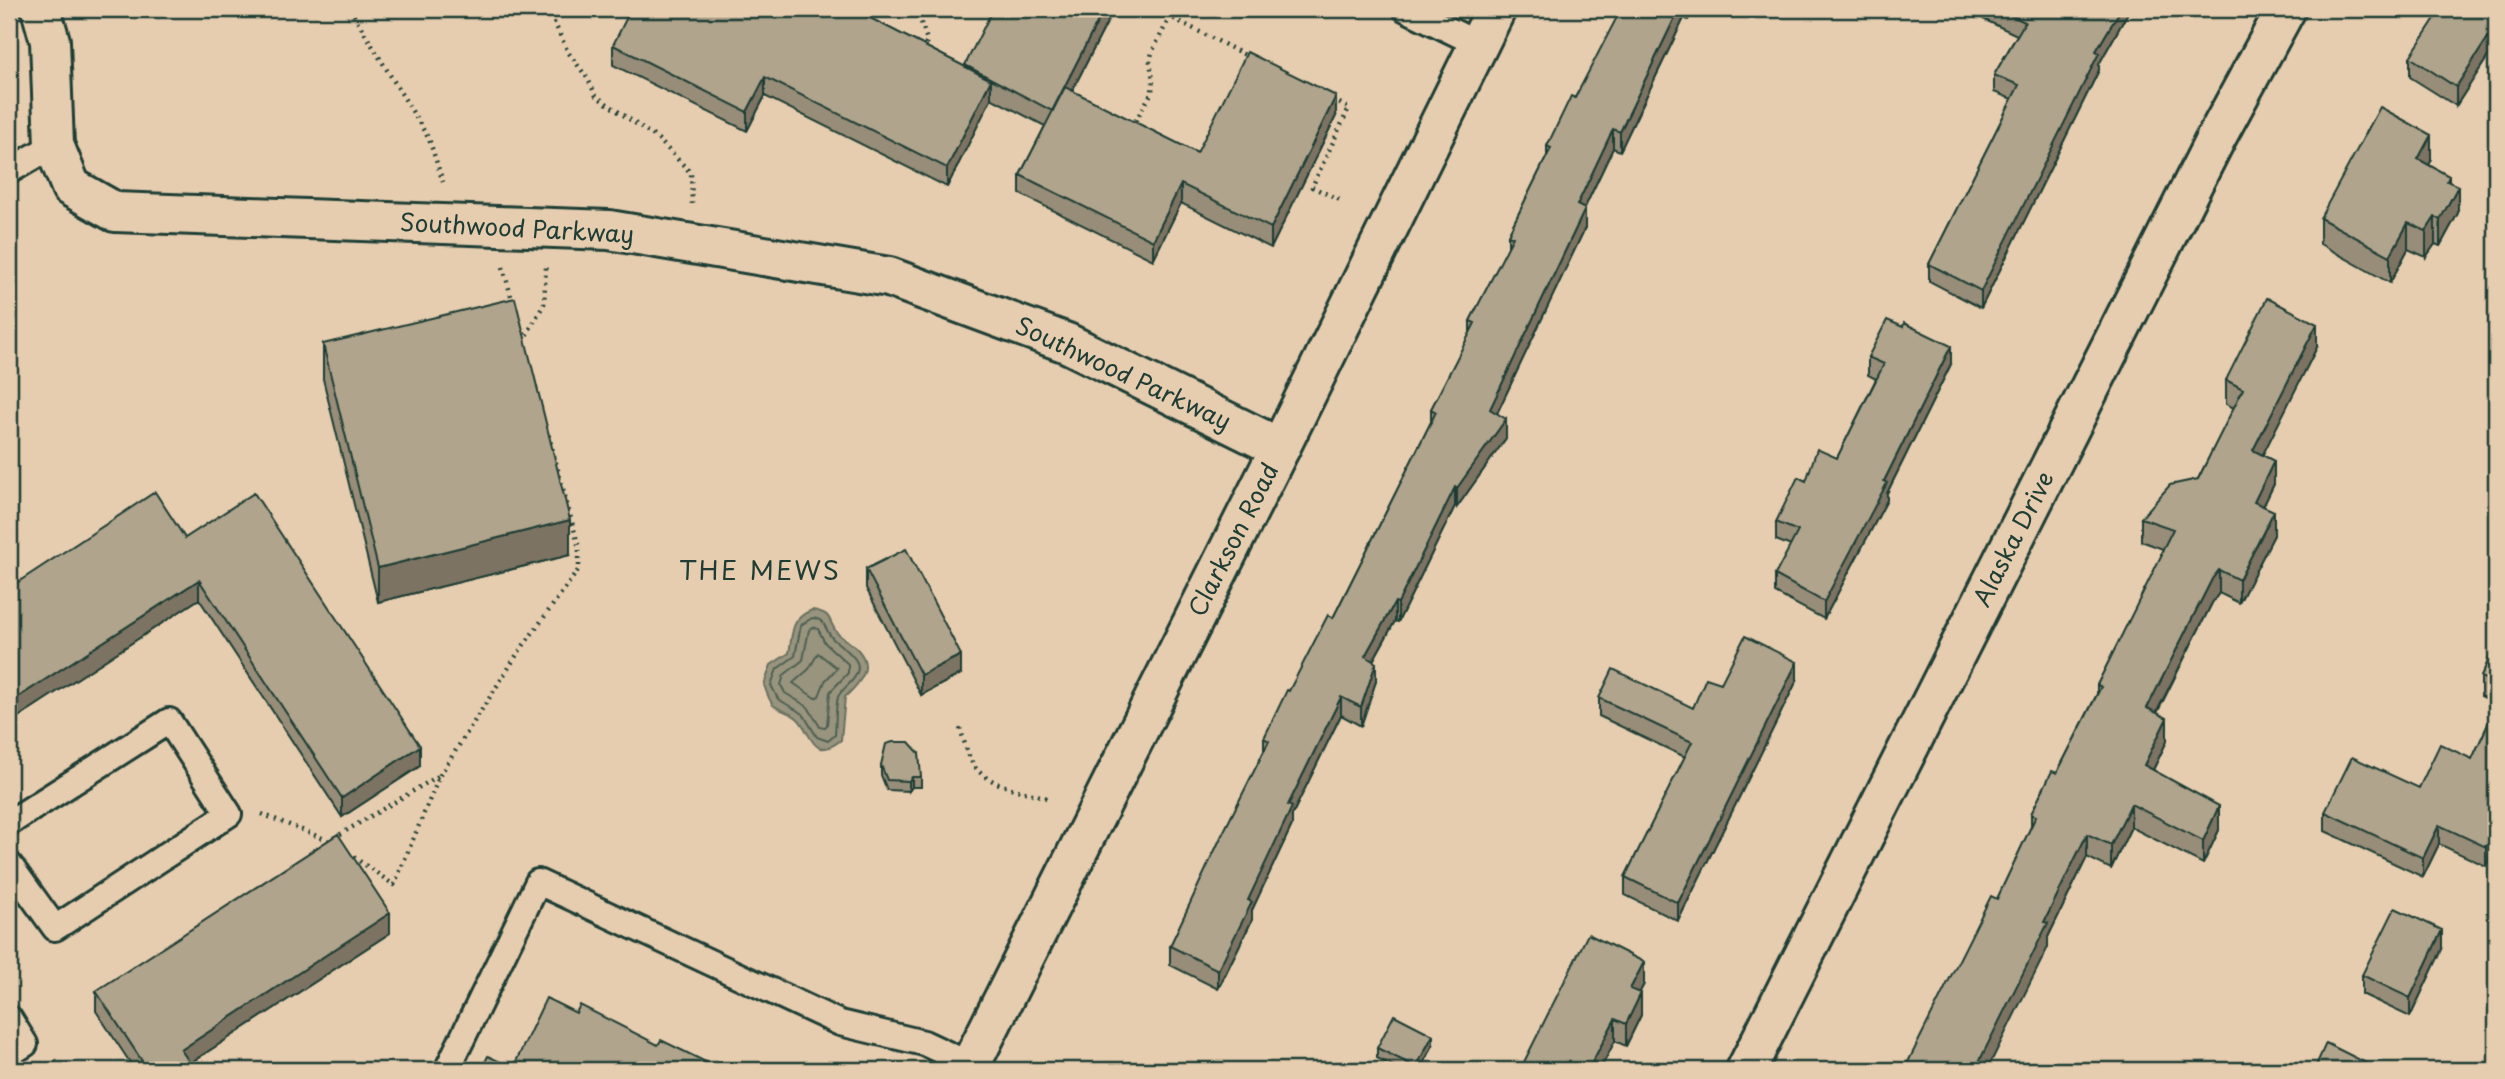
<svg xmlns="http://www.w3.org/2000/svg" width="2505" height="1079" viewBox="0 0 2505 1079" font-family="'Playpen Sans',sans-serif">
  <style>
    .water { fill: #98947e; stroke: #687160; stroke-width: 2 }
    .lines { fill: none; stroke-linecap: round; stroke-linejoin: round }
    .shore { stroke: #4f6052; stroke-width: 2 }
    .service-casing { stroke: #1f3d34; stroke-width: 30 }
    .minor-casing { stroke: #1f3d34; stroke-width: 44 }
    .tertiary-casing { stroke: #1f3d34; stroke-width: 44 }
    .path { stroke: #1f3d34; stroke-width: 4.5; stroke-dasharray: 2 5; stroke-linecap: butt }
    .service { stroke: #e7cdaf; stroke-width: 24 }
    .minor { stroke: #e7cdaf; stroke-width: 38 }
    .tertiary { stroke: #e7cdaf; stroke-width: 38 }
    .wall { fill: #978d78; stroke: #1f3d34; stroke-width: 2 }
    .shaded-wall { fill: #7b7362; stroke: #1f3d34; stroke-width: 2 }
    .building { fill: #b0a48c; stroke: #1f3d34; stroke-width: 2 }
    .labels { text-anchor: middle; stroke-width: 5; stroke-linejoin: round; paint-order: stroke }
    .street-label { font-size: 24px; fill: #1f3d34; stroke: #e7cdaf }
    .neighbourhood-label { font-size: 26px; letter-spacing: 2px; fill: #1f3d34; stroke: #e7cdaf }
  </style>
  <rect width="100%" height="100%" fill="#e7cdaf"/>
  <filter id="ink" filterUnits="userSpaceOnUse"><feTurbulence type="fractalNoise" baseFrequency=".0143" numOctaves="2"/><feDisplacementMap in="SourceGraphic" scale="14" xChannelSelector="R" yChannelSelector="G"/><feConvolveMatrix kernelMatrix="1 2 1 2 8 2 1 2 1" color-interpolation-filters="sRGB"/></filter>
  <g filter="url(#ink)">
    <!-- water -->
    <path class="water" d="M812,610C834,613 827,621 838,634C843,639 850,642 855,647C876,666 860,683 845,697L841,740C812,763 812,733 798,719C791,712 780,711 773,705C769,700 766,691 764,685L771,665L789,653C793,632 790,619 812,610Z"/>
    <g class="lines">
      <!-- shore -->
      <path class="shore" d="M812,618C827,619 824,630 833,639C849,653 871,663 848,685C844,689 840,692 838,697C835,709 836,723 835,735L828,741L817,737L803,714L778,699L771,685L777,669L795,656L801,625Z
        M813,627L818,629L825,643L848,664V673L830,692L827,725L824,728L820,727L808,707L785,693L781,685L784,675L803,660L809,630Z
        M818,653L837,668L825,681L819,696L815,698L793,683L809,669Z"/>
      <!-- service casing -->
      <g class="service-casing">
        <path id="service" d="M1406,9L1478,44
          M9,171L54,145
          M9,823L169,721L229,814L55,928L9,864
          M9,1018L25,1044L9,1054
          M447,1070L538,882L840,1023L924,1043L971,1065"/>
      </g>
      <!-- minor casing -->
      <g class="minor-casing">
        <path id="minor" d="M1280,448L1496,9
          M1746,1070L2216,138L2286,9"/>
      </g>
      <!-- tertiary casing -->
      <g class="tertiary-casing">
        <path id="tertiary" d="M41,9L50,41L54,145L71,187L115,212L609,230L889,277L1067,343L1280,448L968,1070"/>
      </g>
      <!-- path -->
      <path class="path" d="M350,9L429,139L443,182
        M548,9L568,52L588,79L596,96L658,139L691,173L692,204
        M917,9L927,40L924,52
        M1155,9L1247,56
        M1333,100L1349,108L1312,187L1342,201
        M1132,127L1152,92L1153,80L1150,62L1152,52L1170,17
        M503,267L513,303
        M523,341L544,304L546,267
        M960,728C964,740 967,754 973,764C986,786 1025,791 1047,798
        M262,814L332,842
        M334,838L440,775
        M348,853L394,885L440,775L518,653L579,569V548L548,433
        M55,1060L63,1070"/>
      <!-- service -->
      <use href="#service" class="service"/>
      <!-- minor -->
      <use href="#minor" class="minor"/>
      <!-- tertiary -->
      <use href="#tertiary" class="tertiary"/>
    </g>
    <!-- wall -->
    <path class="wall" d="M767,9H873L868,17L965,67V65L1114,9L1072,91L1197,153L1336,116L1271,248L1181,203L1153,260L1020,194V175L1045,126L991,98L947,187L765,96L747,131L613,65V45L766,10Z
      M1626,9H1693L1688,20L1684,18L1620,151L1613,148L1584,209L1585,228L1497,413L1506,438L1457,507L1455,506L1398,622L1395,621L1373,661L1376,681L1361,726L1341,715L1292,815V825L1252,910V920L1218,989L1170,965V946L1264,752V738L1289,691L1333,618L1431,422V409L1470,334V321L1508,248V235L1547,156V146Z
      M1962,9H2130L2099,64V70L1981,308L1929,281V264L2012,99L1994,92V75L2017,35Z
      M2496,9V44L2456,106L2410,77V57Z
      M2431,161L2429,165L2449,182L2458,213L2440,246L2435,244L2426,257L2408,249L2390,283L2320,244V218Z
      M323,344L570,555L378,602L323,379Z
      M2317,347L2262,455L2274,484L2263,507L2274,535L2239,603L2219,593L2212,603L2157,713L2167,741L2153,770L2219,830L2203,864L2131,827L2111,869L2087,857L2048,937V947L1997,899L2031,827V814L2057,773L2097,694V685L2161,558V553L2163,549L2141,541V518L2198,479L2234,408L2226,404V380Z
      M1868,357L1951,364L1887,493V500L1824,619L1775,593V575L1791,546L1776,540V522L1806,481L1837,458L1876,379L1868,375Z
      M185,538L420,766L342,817L199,599L9,723V588Z
      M866,569L961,674L921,695L866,588Z
      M2496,646V703L2481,696V677Z
      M1797,680L1678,921L1625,895V877L1685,757L1599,716V698L1693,708L1721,683Z
      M2496,707V843L2486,866L2439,844L2423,877L2325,831V812L2419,788L2472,759Z
      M881,765L921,777V787H912L909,791L887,790L881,775Z
      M390,933L190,1063L133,1067L96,1011V991Z
      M2442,949L2410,1017L2362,994V975Z
      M1644,984L1639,993L1641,1015L1626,1046L1615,1041L1520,1070Z
      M1433,1045L1420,1070H1402L1377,1058V1048Z"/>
    <!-- shaded-wall -->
    <path class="shaded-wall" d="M863,9H873L860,33V13Z
      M1104,9H1114L1052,130V111Z
      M1679,9H1684V18L1620,151V132Z
      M1688,9H1693L1688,20Z
      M2121,9H2130L2099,64V70L1981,308V291L2096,51Z
      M2496,25V44L2456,106V87Z
      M765,77V96L747,131V112Z
      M991,80V99L947,187V168Z
      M1336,96V116L1271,248V228Z
      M1613,129V148L1577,224V205Z
      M2431,135V161L2418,186V159Z
      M2449,176V203L2458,186V213L2440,246V220L2447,181Z
      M1181,184V203L1153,260V241Z
      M1585,209V228L1490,428V409Z
      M2435,217V244L2426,257V231Z
      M2408,223V249L2390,283V256Z
      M2317,324V347L2253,474V450Z
      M1951,346V364L1887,493V500L1824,619V602Z
      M1506,419V438L1457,507V488Z
      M2274,461V484L2254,525V502Z
      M1455,487V506L1398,622V603Z
      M2274,511V535L2239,603V580Z
      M570,520V555L378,602V568Z
      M2219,570V593L2212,603L2147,731V708L2212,579Z
      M199,580V599L9,723V703Z
      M1395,602V621L1365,675V656Z
      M961,655V674L921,695V675Z
      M1797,662V680L1678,921V903Z
      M1376,663V681L1361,726V707Z
      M1341,697V715L1292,815V825L1252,910V920L1218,989V970L1248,900L1288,805Z
      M2167,718V741L2144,788V765Z
      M420,746V766L342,817V798Z
      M912,777V787L909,791V781Z
      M2131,804V827L2111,869V845Z
      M2219,806V830L2203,864V841Z
      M2496,824V843L2486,866V847Z
      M2439,825V844L2423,877V858Z
      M2087,834V857L2048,937V947L1987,1070H1975L2044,922Z
      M390,913V933L181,1069V1050Z
      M2442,930V949L2410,1017V998Z
      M1644,962V984L1630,1011V989Z
      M1641,993V1015L1626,1046V1024Z
      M1615,1019V1041L1600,1070H1588Z
      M1433,1035V1045L1420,1070H1416V1067Z"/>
    <!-- building -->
    <path class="building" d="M631,9H764L766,10L767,9H863L860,13L991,80L947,168L765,77L747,112L613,45Z
      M993,9H1104L1052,111L965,65Z
      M1626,9H1679L1620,132L1613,129L1577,205L1585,209L1490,409L1506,419L1457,488L1455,487L1398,603L1395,602L1365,656L1376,663L1361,707L1341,697L1288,805L1292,807L1248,900L1252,902L1218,970L1170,946L1222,835L1269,741L1264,738L1287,690L1289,691L1328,615L1333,618L1436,412L1431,409L1475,323L1470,321L1513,237L1508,235L1551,148L1547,146L1571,96L1575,98L1619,13L1623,15Z
      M1997,9H2121L2096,51L2099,53L1981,291L1929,264L2019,85L1994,75L2025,22Z
      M2441,9H2496V25L2456,87L2410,57Z
      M1247,52L1336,96L1271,228L1181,184L1153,241L1020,175L1065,87L1197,153Z
      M2380,107L2431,135L2418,159L2449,176L2447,181L2458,186L2440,220L2435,217L2426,231L2408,223L2390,256L2320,218Z
      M515,298L570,520L378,568L323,344Z
      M2267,298L2317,324L2253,450L2274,461L2254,502L2274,511L2239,580L2219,570L2212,579L2147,708L2167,718L2144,765L2219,806L2203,841L2131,804L2111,845L2087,834L2044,922L2048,923L1975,1070H1904L1991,896L1997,899L2036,816L2031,814L2052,771L2057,773L2101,687L2097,685L2162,554L2161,553L2173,529L2141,518L2170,485L2198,479L2243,389L2226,380Z
      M1887,320L1903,327L1904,323L1951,346L1884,481L1887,483L1824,602L1775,575L1798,531L1776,522L1798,477L1806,481L1817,449L1837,458L1884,364L1868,357Z
      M155,492L185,538L254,493L420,746L342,798L199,580L9,703V588Z
      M906,549L961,655L921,675L866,569Z
      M1745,636L1797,662L1678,903L1625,877L1692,742L1599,698L1613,669L1693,708L1706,678L1721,683Z
      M2495,645L2496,646V684L2481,677Z
      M2496,707V824L2486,847L2439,825L2423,858L2325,812L2352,757L2419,788L2440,744L2472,759Z
      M893,742H909L919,753L921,777H912L909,781L887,780L881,765L886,744Z
      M338,834L390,913L181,1050L195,1070H128L142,1061L96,991Z
      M2395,908L2442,930L2410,998L2362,975Z
      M1588,934L1644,962L1630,989L1641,993L1626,1024L1615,1019L1588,1070H1520Z
      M546,998L576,1013L580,1005L658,1045L661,1040L722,1070H481L488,1056L513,1068Z
      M1394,1015L1433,1035L1416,1067L1377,1048Z
      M2326,1043L2372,1066L2370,1070H2314Z
      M1497,1064L1507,1070H1494Z"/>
  </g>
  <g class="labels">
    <!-- street labels -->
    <g class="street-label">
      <text transform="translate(517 229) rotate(3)" y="8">Southwood Parkway</text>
      <text transform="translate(1123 374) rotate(25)" y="8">Southwood Parkway</text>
      <text transform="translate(2014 539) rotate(-63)" y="8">Alaska Drive</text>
      <text transform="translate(1234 540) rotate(-63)" y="8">Clarkson Road</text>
    </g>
    <!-- neighbourhood labels -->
    <g class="neighbourhood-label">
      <text x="760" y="580">THE MEWS</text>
    </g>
  </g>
  <!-- margin -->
  <rect width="2505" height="1079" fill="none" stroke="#e7cdaf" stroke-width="35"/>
  <rect x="18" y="18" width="2470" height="1044" fill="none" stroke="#1f3d34" stroke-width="2.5" filter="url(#ink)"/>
</svg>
